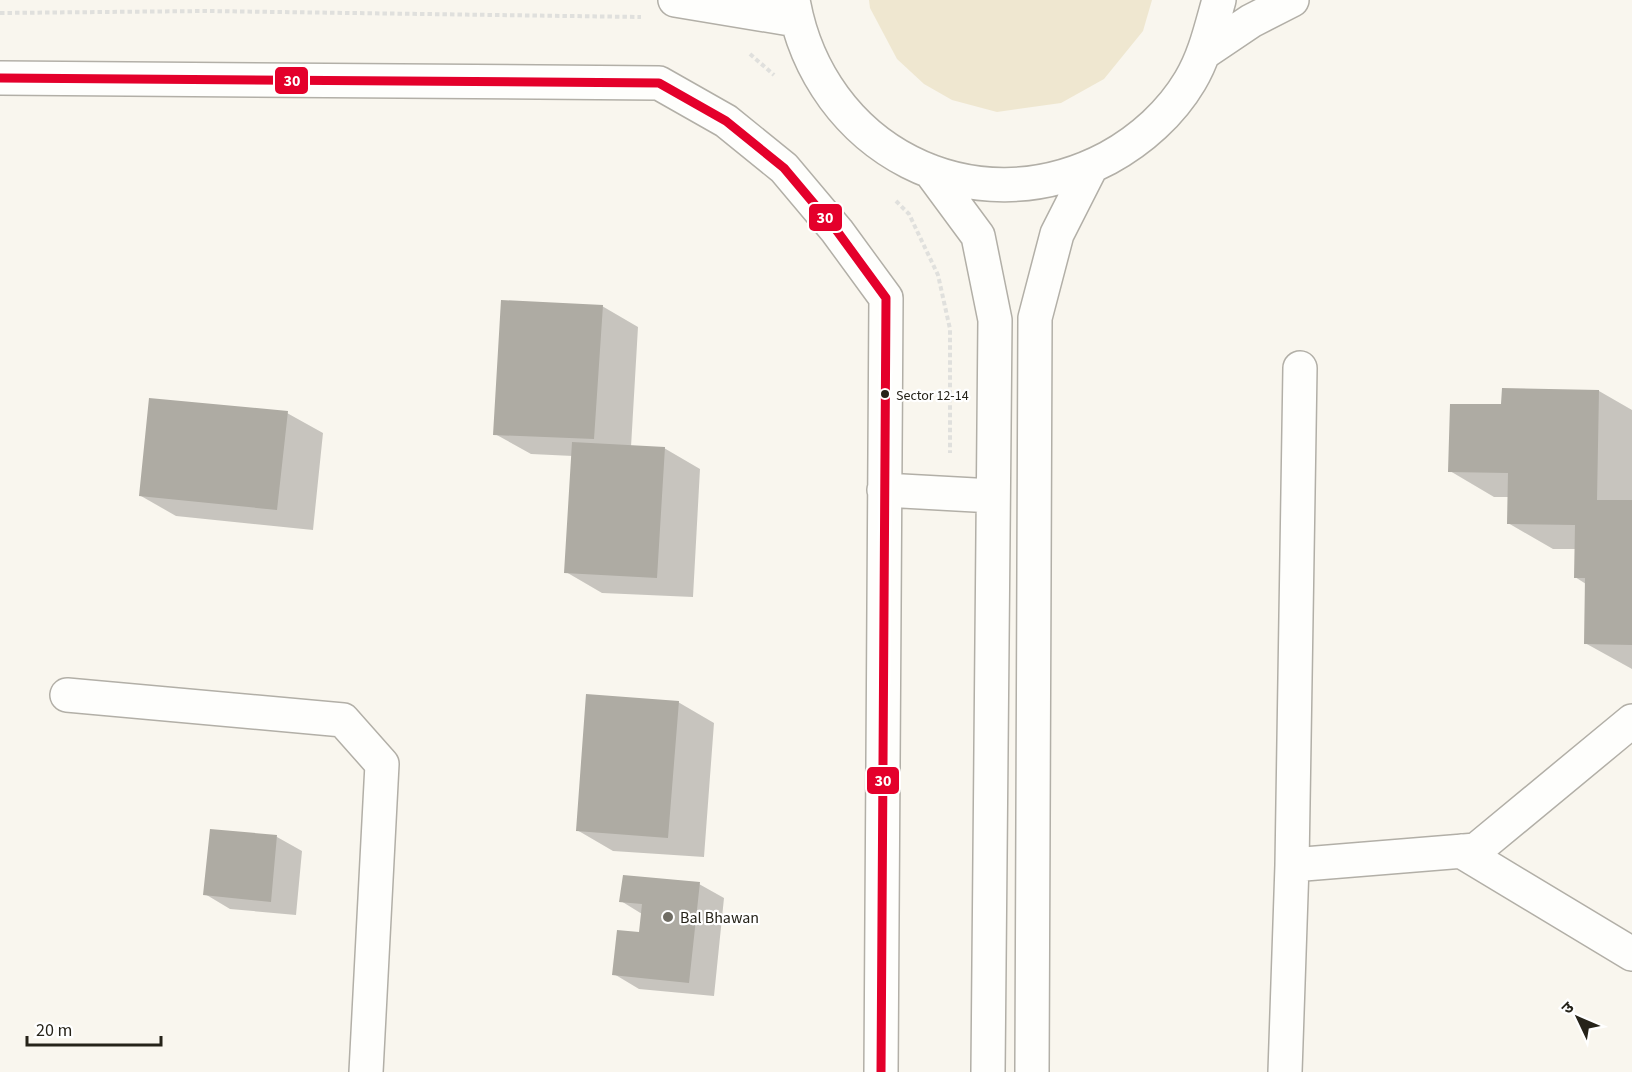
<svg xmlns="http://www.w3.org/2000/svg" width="1632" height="1072" viewBox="0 0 1632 1072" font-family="'Source Sans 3','Noto Sans Devanagari',sans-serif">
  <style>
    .green { fill: #efe7d0 }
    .shadow { fill: #0003 }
    .building { fill: #aeaba3 }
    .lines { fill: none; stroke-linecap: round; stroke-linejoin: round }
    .minor-casing { stroke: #b2afa7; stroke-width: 36 }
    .path { stroke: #e0e0dd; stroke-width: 4; stroke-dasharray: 4.5 3; stroke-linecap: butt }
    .minor { stroke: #fefefc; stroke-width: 33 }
    .bus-1-casing { stroke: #fff; stroke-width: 14 }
    .bus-1 { stroke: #e4002b; stroke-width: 9 }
    .bus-dot { fill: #262319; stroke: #fff; stroke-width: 2 }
    .poi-dot { fill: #706d64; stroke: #fff; stroke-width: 2 }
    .labels { text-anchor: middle; stroke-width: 4.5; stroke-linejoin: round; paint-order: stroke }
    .bus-label { font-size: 14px; fill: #262319; stroke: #fff; text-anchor: start }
    .poi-label { font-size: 16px; fill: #262319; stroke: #fff; text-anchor: start }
    .line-badge { stroke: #fff; stroke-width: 2 }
    .badge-label { font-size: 16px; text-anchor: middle; font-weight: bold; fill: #fff }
  </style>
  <rect width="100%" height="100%" fill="#f9f6ee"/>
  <!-- green -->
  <path class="green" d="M869,0H1152L1143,31L1104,79L1061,103L997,112L952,100L924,84L897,59L870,8Z"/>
  <!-- shadow -->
  <path class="shadow" d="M602,306L638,327L631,447L664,448L700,469L693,597L602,593L566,572L573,456L531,454L495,434Z
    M1503,390L1599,391L1632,410V669L1585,643L1586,584L1575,577L1576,549H1553L1508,523L1509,497H1494L1450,471L1503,406Z
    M287,413L323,433L313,530L176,516L141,496Z
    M678,702L714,723L704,857L613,851L577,830Z
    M211,830L277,837L302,851L296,915L230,909L205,894Z
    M699,884L724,898L714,996L639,989L614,974L640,934L642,914L621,901Z"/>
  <!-- building -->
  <path class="building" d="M501,300L603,305L594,439L493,435Z
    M1502,388L1599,390L1597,500H1632V645L1584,644L1585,578H1574L1575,525L1507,524L1508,473L1448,472L1450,404H1501Z
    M149,398L288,411L277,510L139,496Z
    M572,442L665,447L657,578L564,573Z
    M586,694L679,701L668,838L576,831Z
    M210,829L277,835L271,902L203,895Z
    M623,875L700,882L689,983L612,975L617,930L639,932L642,904L619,902Z"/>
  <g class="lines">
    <!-- minor casing -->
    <g class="minor-casing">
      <path id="minor" d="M675,0L796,20
        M793,0C819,149 972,230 1108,158C1141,140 1171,113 1190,81C1205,56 1211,28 1219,0
        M1205,52L1251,21L1292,0
        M0,78L659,83L726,121L784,168L837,231L886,298L881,1072
        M930,171L978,236L995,320L988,1072
        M884,490L993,496
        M67,695L343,720L382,764L366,1072
        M1461,851L1632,954
        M1292,865L1476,850L1632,721
        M1032,1072L1035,318L1057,234L1091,167
        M1285,1072L1292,865L1300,368"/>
    </g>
    <!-- path -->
    <path class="path" d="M0,13L206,11L641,17
      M750,54L774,75
      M896,201L909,214L938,275L950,329V453"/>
    <!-- minor -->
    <use href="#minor" class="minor"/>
    <!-- bus-1 casing -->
    <g class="bus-1-casing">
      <path id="bus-1" d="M0,78L659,83L726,121L784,168L837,231L886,298L881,1072"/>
    </g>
    <!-- bus-1 -->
    <use href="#bus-1" class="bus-1"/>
  </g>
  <!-- markers -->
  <circle class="bus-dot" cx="885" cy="394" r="5"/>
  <circle class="poi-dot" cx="668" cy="917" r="6"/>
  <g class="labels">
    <!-- bus labels -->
    <g class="bus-label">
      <text x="896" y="400">Sector 12-14</text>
    </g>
    <!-- poi labels -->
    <g class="poi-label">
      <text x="680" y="923">Bal Bhawan</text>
    </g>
  </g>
  <g class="line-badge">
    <rect x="274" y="66" width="35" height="29" rx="6" fill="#e4002b"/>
    <rect x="808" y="203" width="35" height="29" rx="6" fill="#e4002b"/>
    <rect x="866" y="766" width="34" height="29" rx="6" fill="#e4002b"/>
  </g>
  <g class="badge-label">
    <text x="292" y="86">30</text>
    <text x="825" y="223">30</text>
    <text x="883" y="786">30</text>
  </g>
  <!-- north arrow -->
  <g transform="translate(1578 1018) rotate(314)" stroke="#ffffff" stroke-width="4.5" paint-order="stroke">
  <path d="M0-4.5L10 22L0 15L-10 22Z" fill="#262319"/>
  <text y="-9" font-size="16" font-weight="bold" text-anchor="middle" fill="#262319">उ</text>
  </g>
  <!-- scale -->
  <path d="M27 1036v9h134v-9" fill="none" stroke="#262319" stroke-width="3"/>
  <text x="36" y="1036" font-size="18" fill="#262319" stroke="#ffffff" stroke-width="4.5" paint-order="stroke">20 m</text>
</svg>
